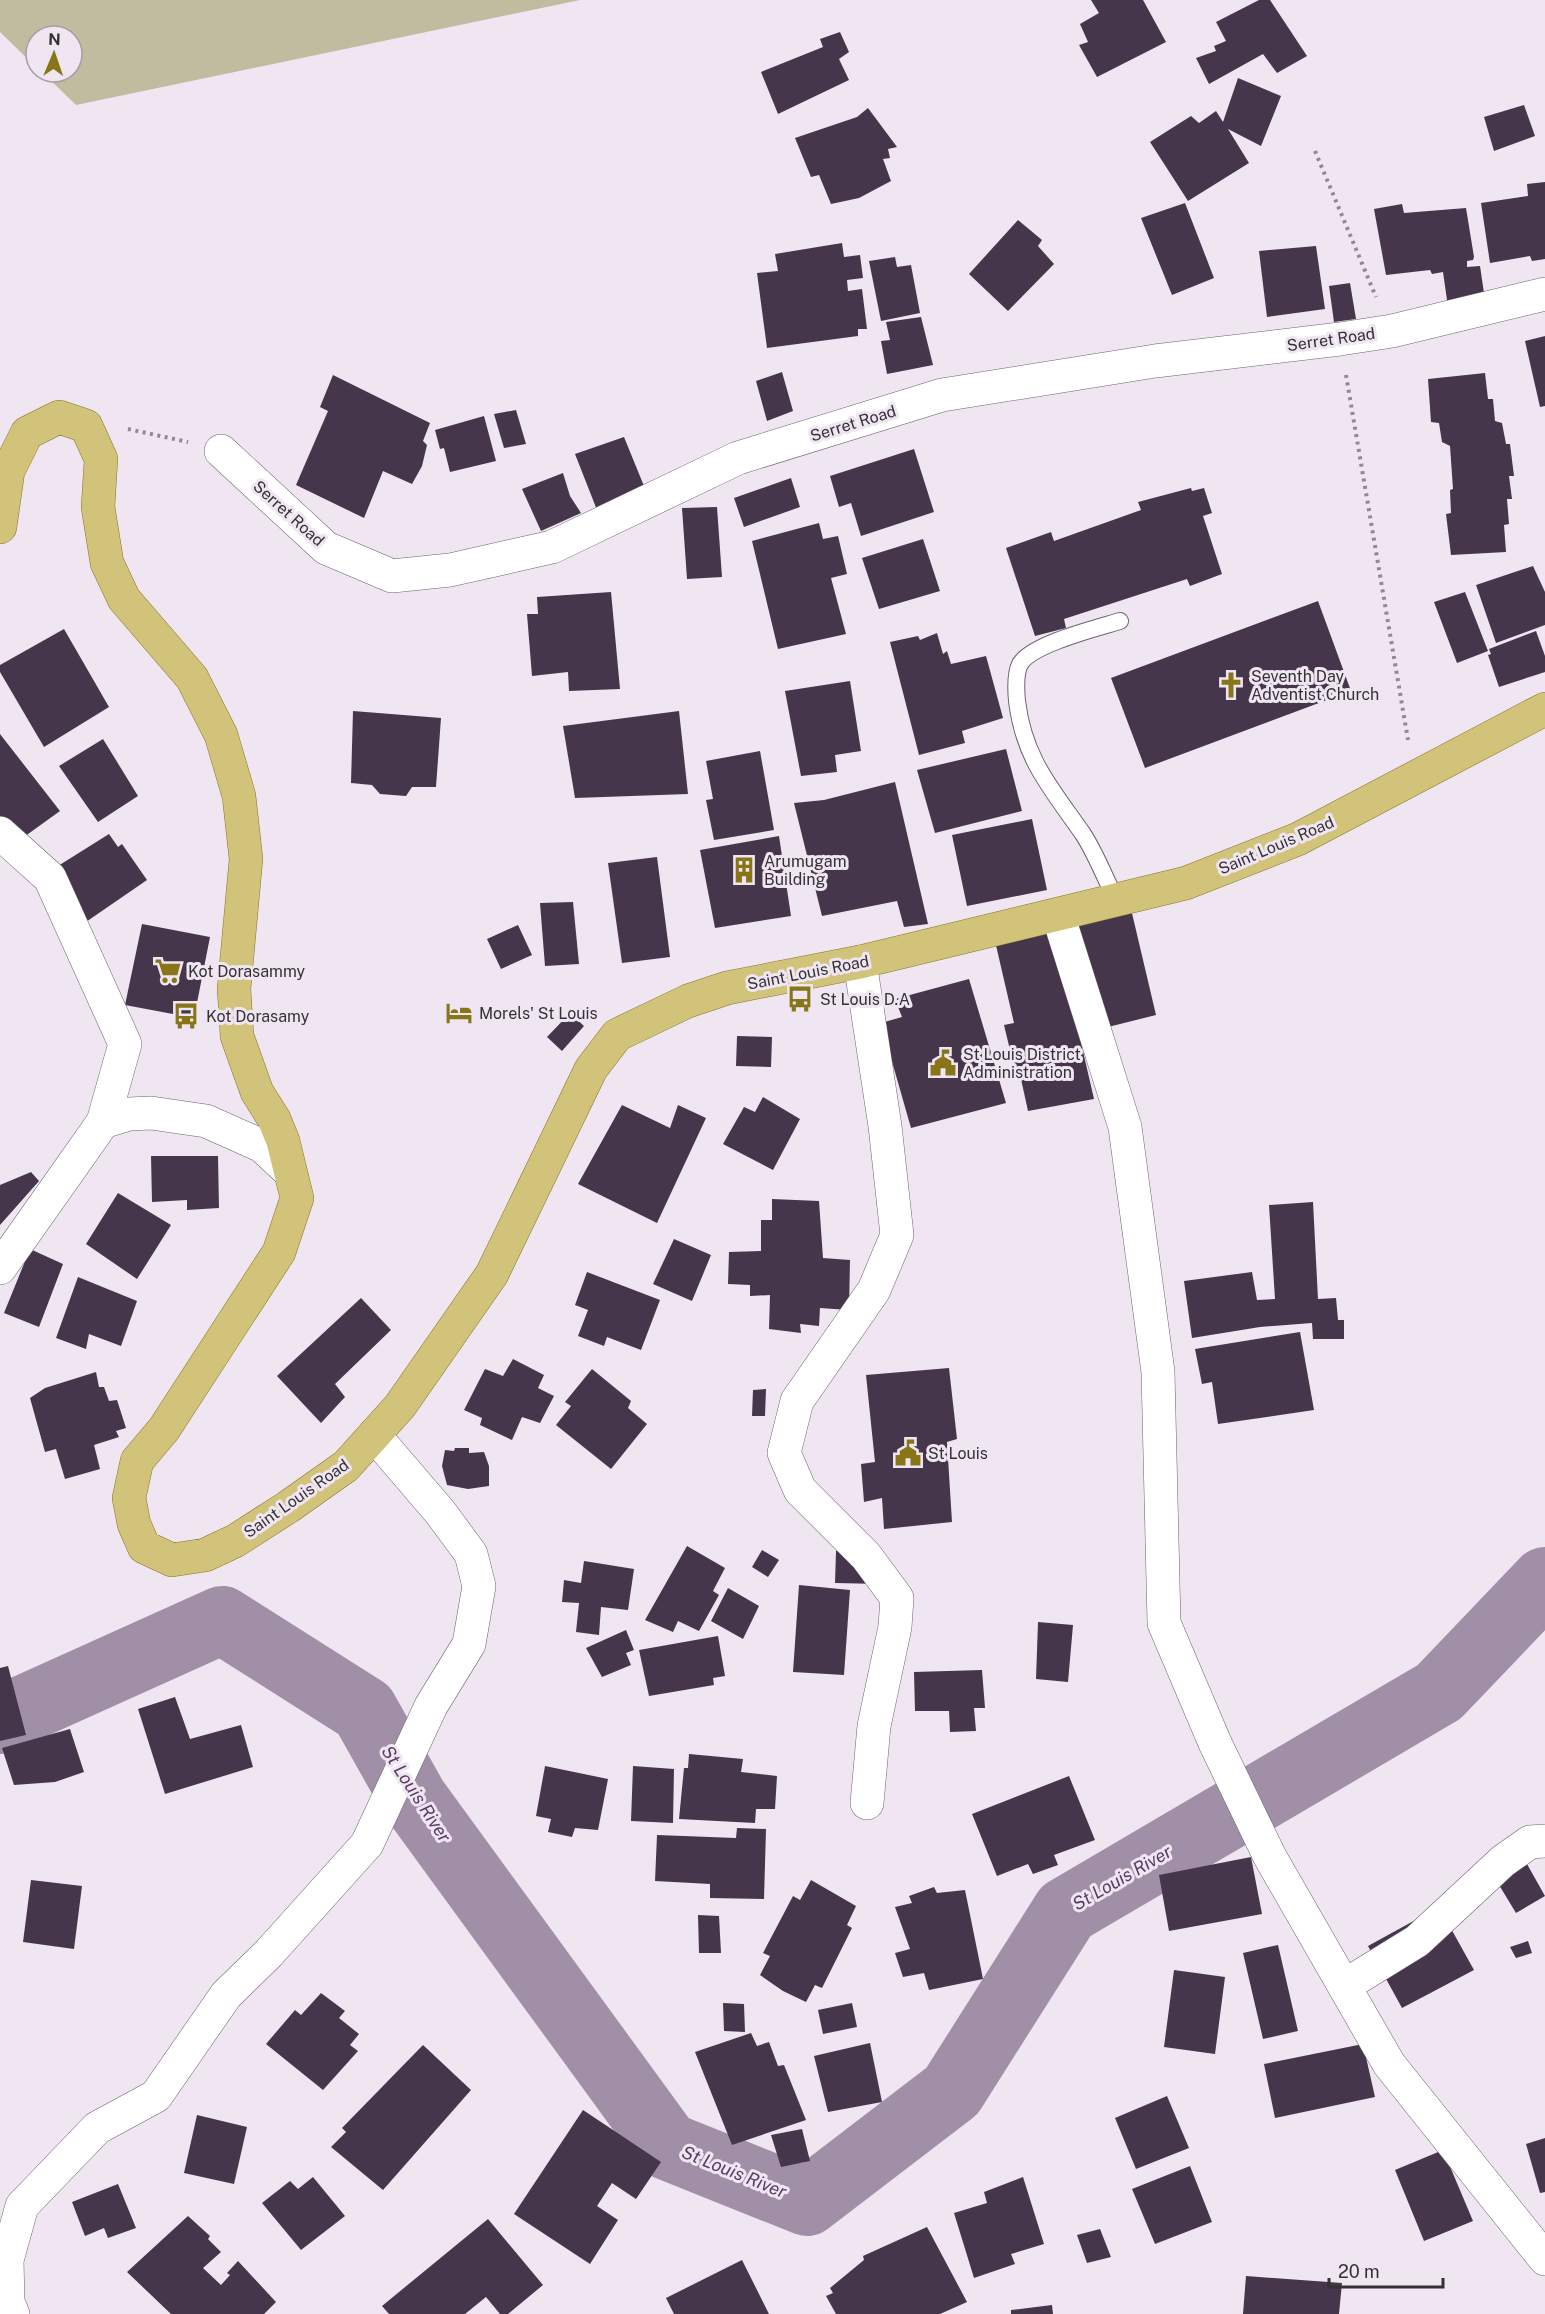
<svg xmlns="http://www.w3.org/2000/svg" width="1545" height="2314" viewBox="0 0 1545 2314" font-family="'Public Sans',sans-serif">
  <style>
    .green { fill: #c1bb9f }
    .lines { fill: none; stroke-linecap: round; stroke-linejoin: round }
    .river { stroke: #a18fa7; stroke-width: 68 }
    .building { fill: #46364b }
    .service-casing { stroke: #6b636e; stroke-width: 18 }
    .minor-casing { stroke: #6b636e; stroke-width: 34 }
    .primary-casing { stroke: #877627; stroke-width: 34 }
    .path { stroke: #8f8991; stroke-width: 4; stroke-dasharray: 3 4.5; stroke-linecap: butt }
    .service { stroke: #fff; stroke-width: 16 }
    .minor { stroke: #fff; stroke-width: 33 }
    .primary { stroke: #d1c379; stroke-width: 33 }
    .labels { text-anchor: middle; stroke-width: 6; stroke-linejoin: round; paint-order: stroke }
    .street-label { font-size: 16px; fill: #343135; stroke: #efe6f2 }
    .poi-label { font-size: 16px; fill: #343135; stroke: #efe6f2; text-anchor: start }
    .water-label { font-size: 18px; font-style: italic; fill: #583c61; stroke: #efe6f2 }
  </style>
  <rect width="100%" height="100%" fill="#efe6f2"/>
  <!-- green -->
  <path class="green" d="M0,0H580L76,105L42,72H72V36H36V67L0,32Z"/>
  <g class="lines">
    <!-- river -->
    <path class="river" d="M0,1720L222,1620L364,1710L414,1799L667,2146L807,2202L952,2091L1066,1911L1439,1692L1545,1581"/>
  </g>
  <!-- building -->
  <path class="building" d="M1091,0H1143L1166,42L1097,77L1079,45L1088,42L1080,24L1099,13Z
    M1259,0H1270L1307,56L1277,73L1263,54L1209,84L1196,58L1216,51L1214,46L1226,41L1216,22Z
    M840,32L849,52L839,59L849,80L778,114L761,72L823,47L820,39Z
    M1238,78L1281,96L1261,146L1228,129L1249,163L1188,201L1150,142L1191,116L1199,123L1216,111L1223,122Z
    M1524,105L1535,136L1494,151L1484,117Z
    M868,108L897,147L888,149L890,158L883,159L891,181L859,198L831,204L819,175L811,177L795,138L857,117Z
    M1545,182V259L1532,261L1530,256L1490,263L1481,203L1528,196L1527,184Z
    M1185,203L1214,278L1172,295L1141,218Z
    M1402,204L1404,213L1466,208L1474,257L1473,260L1467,261V267L1480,266L1485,300L1448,307L1443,272L1432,274L1430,270L1386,275L1374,209Z
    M1018,220L1042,240L1038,246L1054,264L1008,311L969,274Z
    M842,243L844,257L860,255L863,278L847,280L848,291L862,289L867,329H858V336L767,348L757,273L778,271L775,254Z
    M1316,246L1325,309L1267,317L1259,251Z
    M895,257L897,267L911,265L920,313L881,321L869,261Z
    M1350,283L1356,319L1334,322L1329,286Z
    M921,317L933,365L887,374L881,341L890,340L886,322Z
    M1545,336V406L1540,407L1525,341Z
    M782,372L793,411L767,421L756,381Z
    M1485,373L1488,399H1493L1495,421L1502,423L1506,444H1510L1514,476H1509L1512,499H1507L1509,524L1504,525L1506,552L1451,555L1446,514L1451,513L1450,490L1453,489L1450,446L1442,442L1439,423L1431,422L1428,379Z
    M333,375L430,423L423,441L427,445L422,466L412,484L383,471L364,518L296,485L328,411L320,407Z
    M516,410L526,444L504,448L494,414Z
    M484,416L496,461L450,472L444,448L440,449L435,430Z
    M624,437L646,491L597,510L575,454Z
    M914,449L934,512L861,536L851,503L839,507L830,476Z
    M563,473L570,496L581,513L541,531L522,489Z
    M791,478L800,507L744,527L734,498Z
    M1191,488L1192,491L1204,488L1212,513L1203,516L1222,574L1190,586L1187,579L1064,619L1066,628L1035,636L1006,548L1051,532L1054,541L1141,510L1138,502Z
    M717,507L722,577L687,579L682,508Z
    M819,523L823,539L838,536L847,574L831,578L846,634L778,649L752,541Z
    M923,539L940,591L879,609L862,558Z
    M1533,566L1545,592V625L1496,643L1476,585Z
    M611,592L620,689L569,691L568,672L532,676L527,614H538L537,597Z
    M1465,592L1488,651L1457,663L1434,602Z
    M1318,601L1351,691L1145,768L1111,678Z
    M64,629L109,707L44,747L0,672V665Z
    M1536,631L1545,656V672L1499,687L1488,655L1491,654L1489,649Z
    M937,633L943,654L947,651L951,664L986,656L1003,718L962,731L965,743L919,755L890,642L918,636L920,640Z
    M850,681L861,751L835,755L837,772L801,776L785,691Z
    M353,711L441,718L436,787H412L406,796L380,794L372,785L351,783Z
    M679,711L688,794L575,798L563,726Z
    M0,734L60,811L10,847L0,834Z
    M103,739L138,796L98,822L59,766Z
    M1006,749L1022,811L935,833L917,770Z
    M760,751L774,830L714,840L706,800L713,799L706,761Z
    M895,782L928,924L904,927L897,901L822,916L794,803L824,800Z
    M1032,819L1047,890L967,906L952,835Z
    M109,834L118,847L122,844L147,880L83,924L50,871Z
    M779,836L791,916L715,928L700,850Z
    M657,857L670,957L622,963L608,863Z
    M573,902L579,964L545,966L540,903Z
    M1131,909L1156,1015L1100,1029L1073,921Z
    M142,924L210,937L194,1018L125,1005Z
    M518,925L532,955L501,969L487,939Z
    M1055,930L1094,1099L1028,1111L1019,1070L1015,1071L1004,1025L1014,1023L995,941Z
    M969,979L1006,1103L911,1128L881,1023L902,1017L895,999Z
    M570,1013L584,1026L562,1051L547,1037Z
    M737,1036L772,1037L771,1067L736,1066Z
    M763,1097L800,1119L773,1170L723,1144L744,1107L755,1112Z
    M622,1105L670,1128L678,1105L706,1118L657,1223L578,1184Z
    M151,1156H218L219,1208L187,1210V1200L152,1202Z
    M31,1172L39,1181L0,1225V1185Z
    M118,1193L171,1225L137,1279L86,1244Z
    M772,1199L819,1201L823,1258L850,1260L849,1310L820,1308L819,1326L800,1324L801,1333L769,1329L770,1295L750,1296V1285L728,1284L729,1252L761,1251V1220H772Z
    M1313,1202L1318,1299L1336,1298L1338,1320H1344V1339H1313L1312,1323L1260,1327L1192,1338L1184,1281L1252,1272L1257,1300L1275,1299L1269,1205Z
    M674,1239L711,1255L692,1301L653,1284Z
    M30,1249L63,1264L39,1327L4,1313Z
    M587,1272L660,1300L641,1350L607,1337L604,1346L578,1336L588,1310L575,1305Z
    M78,1277L137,1301L121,1346L89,1334L86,1349L56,1338Z
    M361,1298L391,1330L335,1384L345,1397L321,1423L277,1376Z
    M1300,1332L1314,1410L1218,1424L1212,1382L1202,1384L1195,1349Z
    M513,1359L544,1375L538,1388L554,1396L540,1423L522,1417L512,1440L480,1425L482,1418L464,1410L485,1369L503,1376Z
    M949,1368L957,1439L947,1442L952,1522L884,1529L882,1498L864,1502L861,1464L875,1462L866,1375Z
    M592,1369L631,1401L628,1408L647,1424L611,1469L556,1425L571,1406L565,1402Z
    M96,1372L99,1387H104L109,1401L117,1400L126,1428L116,1431L119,1437L94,1445L100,1469L65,1479L56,1449L45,1452L30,1398L45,1388Z
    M766,1389L765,1416H752L753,1390Z
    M455,1448H469V1453L484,1452L489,1466V1486L468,1489L447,1485L442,1466L445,1450L454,1451Z
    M687,1546L725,1568L713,1591L719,1595L699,1631L678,1621L673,1632L645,1620Z
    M762,1550L779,1560L768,1577L752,1567Z
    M836,1551L882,1553L881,1584L835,1583Z
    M584,1561L634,1569L628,1610L601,1607L599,1635L576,1632L579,1603L562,1602L564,1580L581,1583Z
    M799,1585L850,1590L844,1675L793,1672Z
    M728,1588L759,1606L743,1639L711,1621Z
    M1038,1622L1073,1625L1068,1682L1036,1679Z
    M626,1630L634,1650L626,1653L631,1665L602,1677L586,1648Z
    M718,1636L725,1676L713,1678L714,1685L649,1696L639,1650Z
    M8,1666L26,1735L0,1741V1668Z
    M982,1670L985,1708H974L976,1731L950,1732L949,1711H915L914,1672Z
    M175,1697L190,1739L241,1725L253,1767L165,1794L138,1709Z
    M70,1729L84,1772L55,1782L14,1785L2,1748Z
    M689,1754L743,1759L741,1772L777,1776L775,1809H756L755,1823L679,1819L684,1768H688Z
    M545,1766L608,1779L598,1830L575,1828L572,1837L548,1832L551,1819L536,1816Z
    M633,1766L674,1769L673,1823L631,1821Z
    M1069,1776L1095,1840L1054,1855L1058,1865L1033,1874L1028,1864L997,1876L972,1814Z
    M737,1828L766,1829L764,1899L710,1898V1884L655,1881L657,1835L736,1838Z
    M1251,1857L1262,1914L1169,1931L1159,1875Z
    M1523,1857L1545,1896L1516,1913L1493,1875Z
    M31,1880L82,1886L74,1949L23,1942Z
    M811,1880L856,1906L847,1925L852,1928L822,1988L815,1985L806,2002L783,1991L760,1975L770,1956L763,1953L793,1896L800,1900Z
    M934,1887L937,1893L965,1890L983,1979L929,1990L924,1973L903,1977L895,1953L910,1949L895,1907L912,1903L909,1896Z
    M1439,1907L1474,1970L1402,2008L1368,1946Z
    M698,1915L719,1916L721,1953H699Z
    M1528,1941L1532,1953L1516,1958L1510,1947Z
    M1278,1945L1298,2031L1263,2039L1243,1953Z
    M1174,1970L1225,1977L1215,2054L1164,2047Z
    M321,1993L345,2011L339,2018L359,2034L350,2045L358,2051L323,2090L266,2044L295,2010L301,2015Z
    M723,2003L744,2004L745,2032L724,2031Z
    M852,2003L857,2027L823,2034L818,2010Z
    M751,2033L757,2046L769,2042L778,2066L784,2065L806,2120L732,2145L695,2052Z
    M870,2043L882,2102L828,2112L814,2056Z
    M1363,2044L1375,2097L1275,2118L1264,2064Z
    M423,2045L471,2090L383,2190L331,2147L346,2132L342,2128Z
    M1167,2096L1189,2148L1136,2169L1115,2118Z
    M583,2110L661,2162L636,2199L612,2183L597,2206L618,2220L590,2264L514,2214Z
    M197,2115L247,2127L234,2184L184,2173Z
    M802,2129L810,2161L781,2167L771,2135Z
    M1545,2138V2192L1540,2193L1526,2144Z
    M1443,2150L1473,2221L1424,2241L1395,2170Z
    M1190,2166L1212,2222L1155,2244L1132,2189Z
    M313,2177L345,2216L301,2250L262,2203L290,2181L298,2189Z
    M1023,2177L1044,2244L1011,2254L1015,2264L974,2278L954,2213L987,2203L984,2192Z
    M118,2184L136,2228L108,2238L104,2228L85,2236L72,2202Z
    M188,2216L210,2236L208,2239L221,2252L203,2268L221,2285L230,2275L227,2273L238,2261L276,2302L264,2314H171L127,2272Z
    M488,2219L543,2285L508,2314H500L486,2297L465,2314H389L382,2306Z
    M927,2227L967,2302L940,2314H836L826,2296L833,2293L830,2288L864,2260L863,2256Z
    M1100,2229L1111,2257L1087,2263L1077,2235Z
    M742,2260L769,2314H674L666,2298Z
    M1246,2276L1342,2283L1339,2314H1243Z
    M1052,2305L1053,2314H1011V2310Z"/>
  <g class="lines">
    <!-- service casing -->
    <g class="service-casing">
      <path id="service" d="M1116,900C1105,878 1096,854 1083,834C1051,788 1024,759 1017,701C1016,690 1015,674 1020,664C1032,644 1097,628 1120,621"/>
    </g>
    <!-- minor casing -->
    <g class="minor-casing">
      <path id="minor" d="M221,451L326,548L392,576L450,570L552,547L738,458L942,395L1155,361L1340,339L1392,331L1545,294
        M0,833L50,878L125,1044L103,1122L0,1268
        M1058,915L1125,1127L1158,1372L1164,1623L1215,1743L1270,1857L1389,2064L1545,2259
        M860,962L885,1126L897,1235L874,1290L797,1401L784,1453L800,1490L866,1556L897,1598L895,1627L874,1726L867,1803
        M103,1122L129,1114L151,1113L206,1121L262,1146L290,1172
        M1344,1986L1417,1941L1503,1861L1530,1842L1545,1841
        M13,2314L8,2302L7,2260L22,2206L97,2128L156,2096L226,1995L269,1953L367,1844L431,1706L469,1644L479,1586L471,1554L440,1512L374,1435"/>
    </g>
    <!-- primary casing -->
    <g class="primary-casing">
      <path id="primary" d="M0,527L8,471L27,433L59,417L86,426L101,459L98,507L107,563L124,599L192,678L221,735L239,796L246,859L234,989L237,1036L257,1092L274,1119L283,1141L297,1198L279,1252L164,1429L137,1461L129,1498L134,1524L144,1547L172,1560L205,1555L235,1541L288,1507L346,1466L400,1406L492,1274L591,1069L617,1035L688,1001L727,988L860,962L1186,883L1298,839L1545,709"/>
    </g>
    <!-- path -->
    <path class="path" d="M1315,151L1376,297
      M1346,375L1408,740
      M128,429L188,442"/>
    <!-- service -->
    <use href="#service" class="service"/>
    <!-- minor -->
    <use href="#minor" class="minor"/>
    <!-- primary -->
    <use href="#primary" class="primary"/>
  </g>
  <!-- icons -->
  <defs>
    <g id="church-bare" transform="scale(2.07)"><path d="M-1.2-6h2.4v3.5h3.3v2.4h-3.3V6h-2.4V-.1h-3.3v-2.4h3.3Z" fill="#877518" stroke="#efe6f2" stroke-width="2.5" paint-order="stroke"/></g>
    <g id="building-bare" transform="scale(2.07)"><path d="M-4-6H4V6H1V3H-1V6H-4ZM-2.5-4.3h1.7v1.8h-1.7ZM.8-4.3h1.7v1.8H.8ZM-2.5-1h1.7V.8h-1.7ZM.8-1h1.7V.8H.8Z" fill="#877518" stroke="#efe6f2" stroke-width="2.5" paint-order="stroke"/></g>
    <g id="supermarket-bare" transform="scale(2.07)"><path d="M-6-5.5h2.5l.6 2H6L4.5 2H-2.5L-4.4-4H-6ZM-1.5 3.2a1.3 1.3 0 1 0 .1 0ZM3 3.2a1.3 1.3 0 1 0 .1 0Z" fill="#877518" stroke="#efe6f2" stroke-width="2.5" paint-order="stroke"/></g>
    <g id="bus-bare" transform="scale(2.07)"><path d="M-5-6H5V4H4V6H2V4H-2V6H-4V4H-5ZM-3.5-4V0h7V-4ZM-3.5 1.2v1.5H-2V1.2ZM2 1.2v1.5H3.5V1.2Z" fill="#877518" stroke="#efe6f2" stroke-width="2.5" paint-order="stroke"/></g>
    <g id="hotel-bare" transform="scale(2.07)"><path d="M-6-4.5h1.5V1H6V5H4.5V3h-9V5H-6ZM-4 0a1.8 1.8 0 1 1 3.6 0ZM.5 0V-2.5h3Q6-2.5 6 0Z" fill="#877518" stroke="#efe6f2" stroke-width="2.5" paint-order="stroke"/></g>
    <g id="civic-bare" transform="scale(2.07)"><path d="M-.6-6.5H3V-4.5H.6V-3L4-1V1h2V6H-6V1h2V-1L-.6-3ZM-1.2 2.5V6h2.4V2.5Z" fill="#877518" stroke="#efe6f2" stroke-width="2.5" paint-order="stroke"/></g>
  </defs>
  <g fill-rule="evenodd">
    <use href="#church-bare" x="1231" y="685"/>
    <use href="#building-bare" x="744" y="870"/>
    <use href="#supermarket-bare" x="168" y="971"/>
    <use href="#bus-bare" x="800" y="999"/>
    <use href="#hotel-bare" x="459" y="1013"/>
    <use href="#bus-bare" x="186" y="1016"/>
    <use href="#civic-bare" x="943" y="1063"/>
    <use href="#civic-bare" x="908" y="1453"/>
  </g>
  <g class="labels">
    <!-- street labels -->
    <g class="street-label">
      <text transform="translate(1331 339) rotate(-8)" y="6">Serret Road</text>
      <text transform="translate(853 423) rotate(-17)" y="6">Serret Road</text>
      <text transform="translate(289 513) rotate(42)" y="6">Serret Road</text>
      <text transform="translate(1276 845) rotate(-23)" y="6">Saint Louis Road</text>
      <text transform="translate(808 972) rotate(-11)" y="6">Saint Louis Road</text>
      <text transform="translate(296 1498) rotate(-35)" y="6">Saint Louis Road</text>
    </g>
    <!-- poi labels -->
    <g class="poi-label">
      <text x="1251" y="682">Seventh Day<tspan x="1251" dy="18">Adventist Church</tspan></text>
      <text x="764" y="867">Arumugam<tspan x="764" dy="18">Building</tspan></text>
      <text x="188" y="977">Kot Dorasammy</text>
      <text x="820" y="1005">St Louis D.A</text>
      <text x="479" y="1019">Morels' St Louis</text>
      <text x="206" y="1022">Kot Dorasamy</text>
      <text x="963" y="1060">St Louis District<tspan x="963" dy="18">Administration</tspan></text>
      <text x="928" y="1459">St Louis</text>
    </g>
    <!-- water labels -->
    <g class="water-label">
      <text transform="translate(416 1794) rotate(57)" y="6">St Louis River</text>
      <text transform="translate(1122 1878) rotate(-30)" y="6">St Louis River</text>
      <text transform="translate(734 2172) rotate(22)" y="6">St Louis River</text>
    </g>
  </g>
  <!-- north arrow -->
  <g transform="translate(54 54) rotate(2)"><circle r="28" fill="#efe6f2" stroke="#a49ea6" stroke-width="1.5"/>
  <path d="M0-4.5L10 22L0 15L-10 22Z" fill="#877518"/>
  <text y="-9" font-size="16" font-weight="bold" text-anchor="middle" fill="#343135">N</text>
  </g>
  <!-- scale -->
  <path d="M1329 2278v9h114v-9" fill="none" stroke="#343135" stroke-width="3"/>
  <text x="1338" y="2278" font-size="18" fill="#343135" stroke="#efe6f2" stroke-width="4.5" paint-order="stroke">20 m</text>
</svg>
